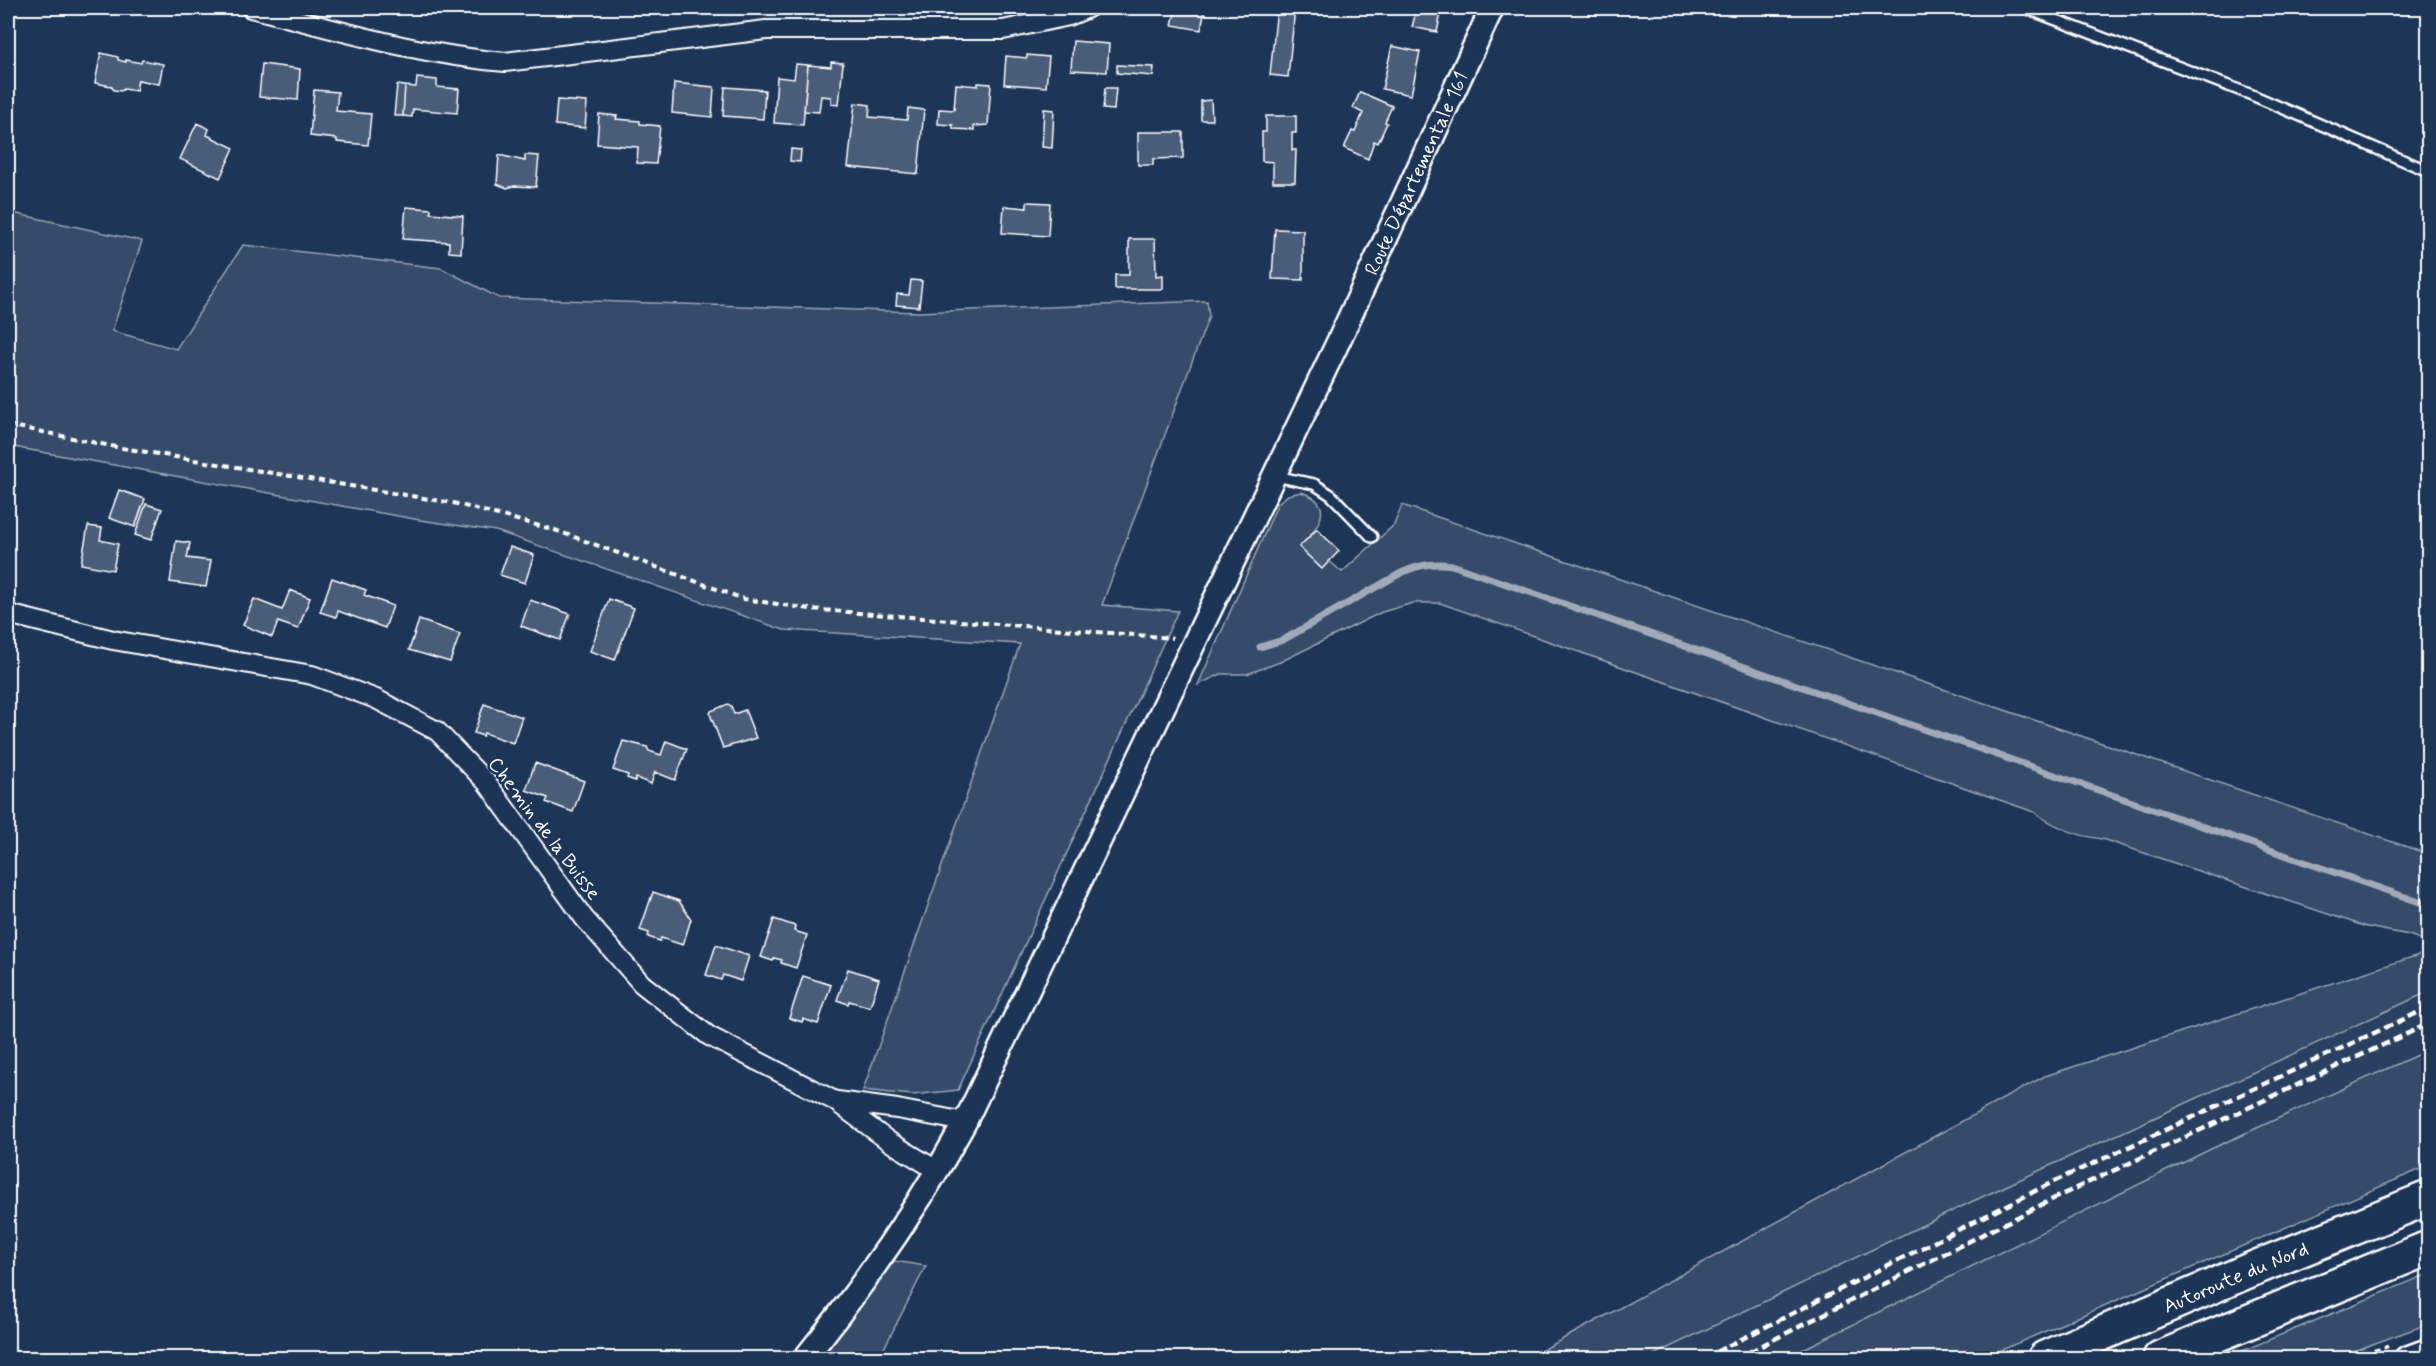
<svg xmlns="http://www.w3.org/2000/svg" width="2436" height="1366" viewBox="0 0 2436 1366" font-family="Mynerve,sans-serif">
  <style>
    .built { fill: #2a4161 }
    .green { fill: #364b69; stroke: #9aa5b4; stroke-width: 1.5 }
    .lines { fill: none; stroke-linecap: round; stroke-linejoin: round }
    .stream { stroke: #a0aab8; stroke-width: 7 }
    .building { fill: #4a5d79; stroke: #fff; stroke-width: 1.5 }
    .service-casing { stroke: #fff; stroke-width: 14 }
    .minor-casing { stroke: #fff; stroke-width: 22 }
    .tertiary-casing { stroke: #fff; stroke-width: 27 }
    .motorway-casing { stroke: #fff; stroke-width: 38 }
    .path { stroke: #fff; stroke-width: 4; stroke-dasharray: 6 4.5; stroke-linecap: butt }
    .service { stroke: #1d3557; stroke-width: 9 }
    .minor { stroke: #1d3557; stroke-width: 18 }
    .tertiary { stroke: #1d3557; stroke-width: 22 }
    .motorway { stroke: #1d3557; stroke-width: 33 }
    .rail { stroke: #fff; stroke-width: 4.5; stroke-dasharray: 9 4.5; stroke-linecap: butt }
    .labels { text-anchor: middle; stroke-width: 5; stroke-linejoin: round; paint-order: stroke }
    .street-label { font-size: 20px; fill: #fff; stroke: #1d3557 }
  </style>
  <rect width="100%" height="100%" fill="#1d3557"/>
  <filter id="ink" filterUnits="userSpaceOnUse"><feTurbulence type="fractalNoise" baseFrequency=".0167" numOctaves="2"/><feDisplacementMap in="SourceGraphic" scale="12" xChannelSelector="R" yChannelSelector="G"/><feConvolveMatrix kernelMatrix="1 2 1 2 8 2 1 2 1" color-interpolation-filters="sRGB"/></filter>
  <g filter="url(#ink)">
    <!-- built -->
    <path class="built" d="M2428,954V1050L2211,1149L1785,1358H1601Z"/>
    <!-- green -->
    <path class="green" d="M8,212L142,241L112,331L176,349L243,245L441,268L499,298L918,312L1207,301L1209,316L1102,605L1178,611L958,1090L912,1095L863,1090L1020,644L784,630L496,531L420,520L8,446Z
      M1301,492C1338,504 1317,529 1300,547L1321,568L1329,561L1342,572L1394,525L1402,505L2428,854V942L2409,935L2367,927L2102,839C2076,836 2055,827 2034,812L1440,603H1413L1382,612L1280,662L1247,674H1221L1198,685L1278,503L1288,495Z
      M2428,952V992L1971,1202L1647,1358H1528L2045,1076Z
      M2428,1050V1166L1983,1358H1785L2211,1149Z
      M894,1261L926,1266L879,1358H820Z
      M2428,1274V1324L2334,1358H2225Z"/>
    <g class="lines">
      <!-- stream -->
      <path class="stream" d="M1260,647L1283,640L1401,573C1419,565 1433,562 1452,565L2428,905"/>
    </g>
    <!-- building -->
    <path class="building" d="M1176,8H1205L1201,30L1172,25Z
      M1277,8H1295L1288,77L1270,75Z
      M1417,8H1442L1437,32L1412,27Z
      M1073,41L1109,44L1107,72L1071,70Z
      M1392,46L1420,52L1411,95L1382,89Z
      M101,53L118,57V60L126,62V60L141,63L142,60L163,64L159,84L138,80L136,91L124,89L121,91L114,90L111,86L95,83Z
      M1027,55L1049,57L1046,87L1004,84L1006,56L1027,58Z
      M831,62L843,63L839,105L831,104V97L821,96L819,112L804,111L808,65L831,67Z
      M262,64L300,69L298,100L259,97Z
      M796,64L808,65L803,125L774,123L777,77L794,79Z
      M1117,65L1154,67L1153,76L1117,73Z
      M417,78L437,80V87L459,89L457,113L413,109L412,117L403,116L405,86L416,87Z
      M674,83L714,87L712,117L672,113Z
      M978,83L991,84L988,125L974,126V130L953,129V125L938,124L939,109L954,110L956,84L978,86Z
      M397,85L405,86L403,116H394Z
      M725,87L765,90L763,119L723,116Z
      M1105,88H1116L1114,110L1103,109Z
      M314,90L338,92L336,111L371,114L368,145L337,142V139L310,136Z
      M1360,92L1392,106L1385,122L1387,123L1378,143L1374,141L1368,159L1344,148L1352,131L1355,132L1363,113L1353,108Z
      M557,100L587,102L585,128L555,125Z
      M1211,100L1212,120H1201V101Z
      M855,103L870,105L869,117L907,120L908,108L924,110L918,174L848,167Z
      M1044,109L1054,110L1052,148L1042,147Z
      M599,114L617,116L616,119L640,121V124L660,126L656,164L637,163L638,147L597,144Z
      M1266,116H1296V133H1292V150H1296L1295,182H1273V162L1262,161V132H1266Z
      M197,123L209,129L207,135L234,148L220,178L180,159Z
      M1138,132H1183V158L1153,159V165H1138Z
      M791,149L801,150L800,162L790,161Z
      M499,155L525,161V155L539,156L536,187L514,186L507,188L497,184Z
      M1027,202L1050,203L1048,236L1002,233L1004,206L1027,208Z
      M406,207L431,209V213L463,216L461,253L449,252V242L403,239Z
      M1275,229L1303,230V280L1272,279Z
      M1129,239H1155L1156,276L1163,275V289H1115V275H1129Z
      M911,280L922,281L919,307L896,305L897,294L909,295Z
      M119,490L145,499L135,527L109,518Z
      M146,504L162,509L151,540L135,535Z
      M88,526L102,528L100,540L118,544L113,570L81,564Z
      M1317,529L1339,551L1322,569L1299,547Z
      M176,541L190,543L187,558L211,561L206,587L170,582Z
      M510,547L534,555L525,583L500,575Z
      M332,578L366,590L364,595L393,606L385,628L338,611L336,617L320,612Z
      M290,590L310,598L298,629L278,622L272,637L243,625L254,599L282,610Z
      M609,599L634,608L615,660L590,651Z
      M530,600L570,614L560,640L521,626Z
      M419,620L460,634L450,662L409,650Z
      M484,704L522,717L513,743L484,733L483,736L474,733Z
      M728,704L731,706L734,714L745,710L756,738L723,748L710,714L711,711Z
      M623,741L647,747L649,751L661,755L666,741L687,749L675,780L655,772L651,784L636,778L635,781L627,778L628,775L613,770Z
      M535,763L584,781L573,812L546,802L548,798L526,790Z
      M653,892L679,901L691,919L683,945L661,938L660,941L648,937L649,933L640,930Z
      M774,919L795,926L794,931L807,935L796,968L781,963L782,960L774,958L773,961L761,957Z
      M716,945L749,956L741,981L723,975L721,980L706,975Z
      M848,969L879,979L870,1007L849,1001L848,1004L837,1000Z
      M803,976L831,985L818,1024L803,1019L802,1022L789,1018Z"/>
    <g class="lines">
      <!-- service casing -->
      <g class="service-casing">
        <path id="service" d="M2025,8L2252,95L2428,171
          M1275,476L1314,484L1331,495L1372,537"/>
      </g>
      <!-- minor casing -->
      <g class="minor-casing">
        <path id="minor" d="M251,8C334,29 419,55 505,62L766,30H1003L1069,16L1088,8
          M8,614L113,640L312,675L376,699L437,731L487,783L584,918L642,984L709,1036L835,1101L890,1142L938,1171
          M837,1101L897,1109L965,1122"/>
      </g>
      <!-- tertiary casing -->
      <g class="tertiary-casing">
        <g id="tertiary">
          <path id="s1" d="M805,1358C865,1284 919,1206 965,1122L1340,338L1492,8"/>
          <path d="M2406,1358L2428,1350"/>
        </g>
      </g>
      <!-- motorway casing -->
      <g class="motorway-casing">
        <g id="motorway">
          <path id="s2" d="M2045,1358L2250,1270L2428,1198"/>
          <path d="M2160,1358L2428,1248"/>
        </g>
      </g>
      <!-- path -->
      <path class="path" d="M8,425L116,447L453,503L555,530L744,599L810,609L1173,638
        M2354,1358L2388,1346"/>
      <!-- service -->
      <use href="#service" class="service"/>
      <!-- minor -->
      <use href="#minor" class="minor"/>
      <!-- tertiary -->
      <use href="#tertiary" class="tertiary"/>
      <!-- motorway -->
      <use href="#motorway" class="motorway"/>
      <!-- rail -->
      <path class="rail" d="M1704,1358L2053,1182L2428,1008
        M1737,1358L2059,1196L2428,1024"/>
    </g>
  </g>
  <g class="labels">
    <!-- street labels -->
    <g class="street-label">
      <text dy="7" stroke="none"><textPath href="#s1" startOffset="1336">Route Départementale 161</textPath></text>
      <text transform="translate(545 828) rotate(53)" y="7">Chemin de la Buisse</text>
      <text dy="7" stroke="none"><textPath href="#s2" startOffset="207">Autoroute du Nord</textPath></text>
    </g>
  </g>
  <!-- margin -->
  <rect width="2436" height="1366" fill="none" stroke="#1d3557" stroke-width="30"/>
  <rect x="15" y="15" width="2406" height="1336" fill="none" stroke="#fff" stroke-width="2" filter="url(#ink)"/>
</svg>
